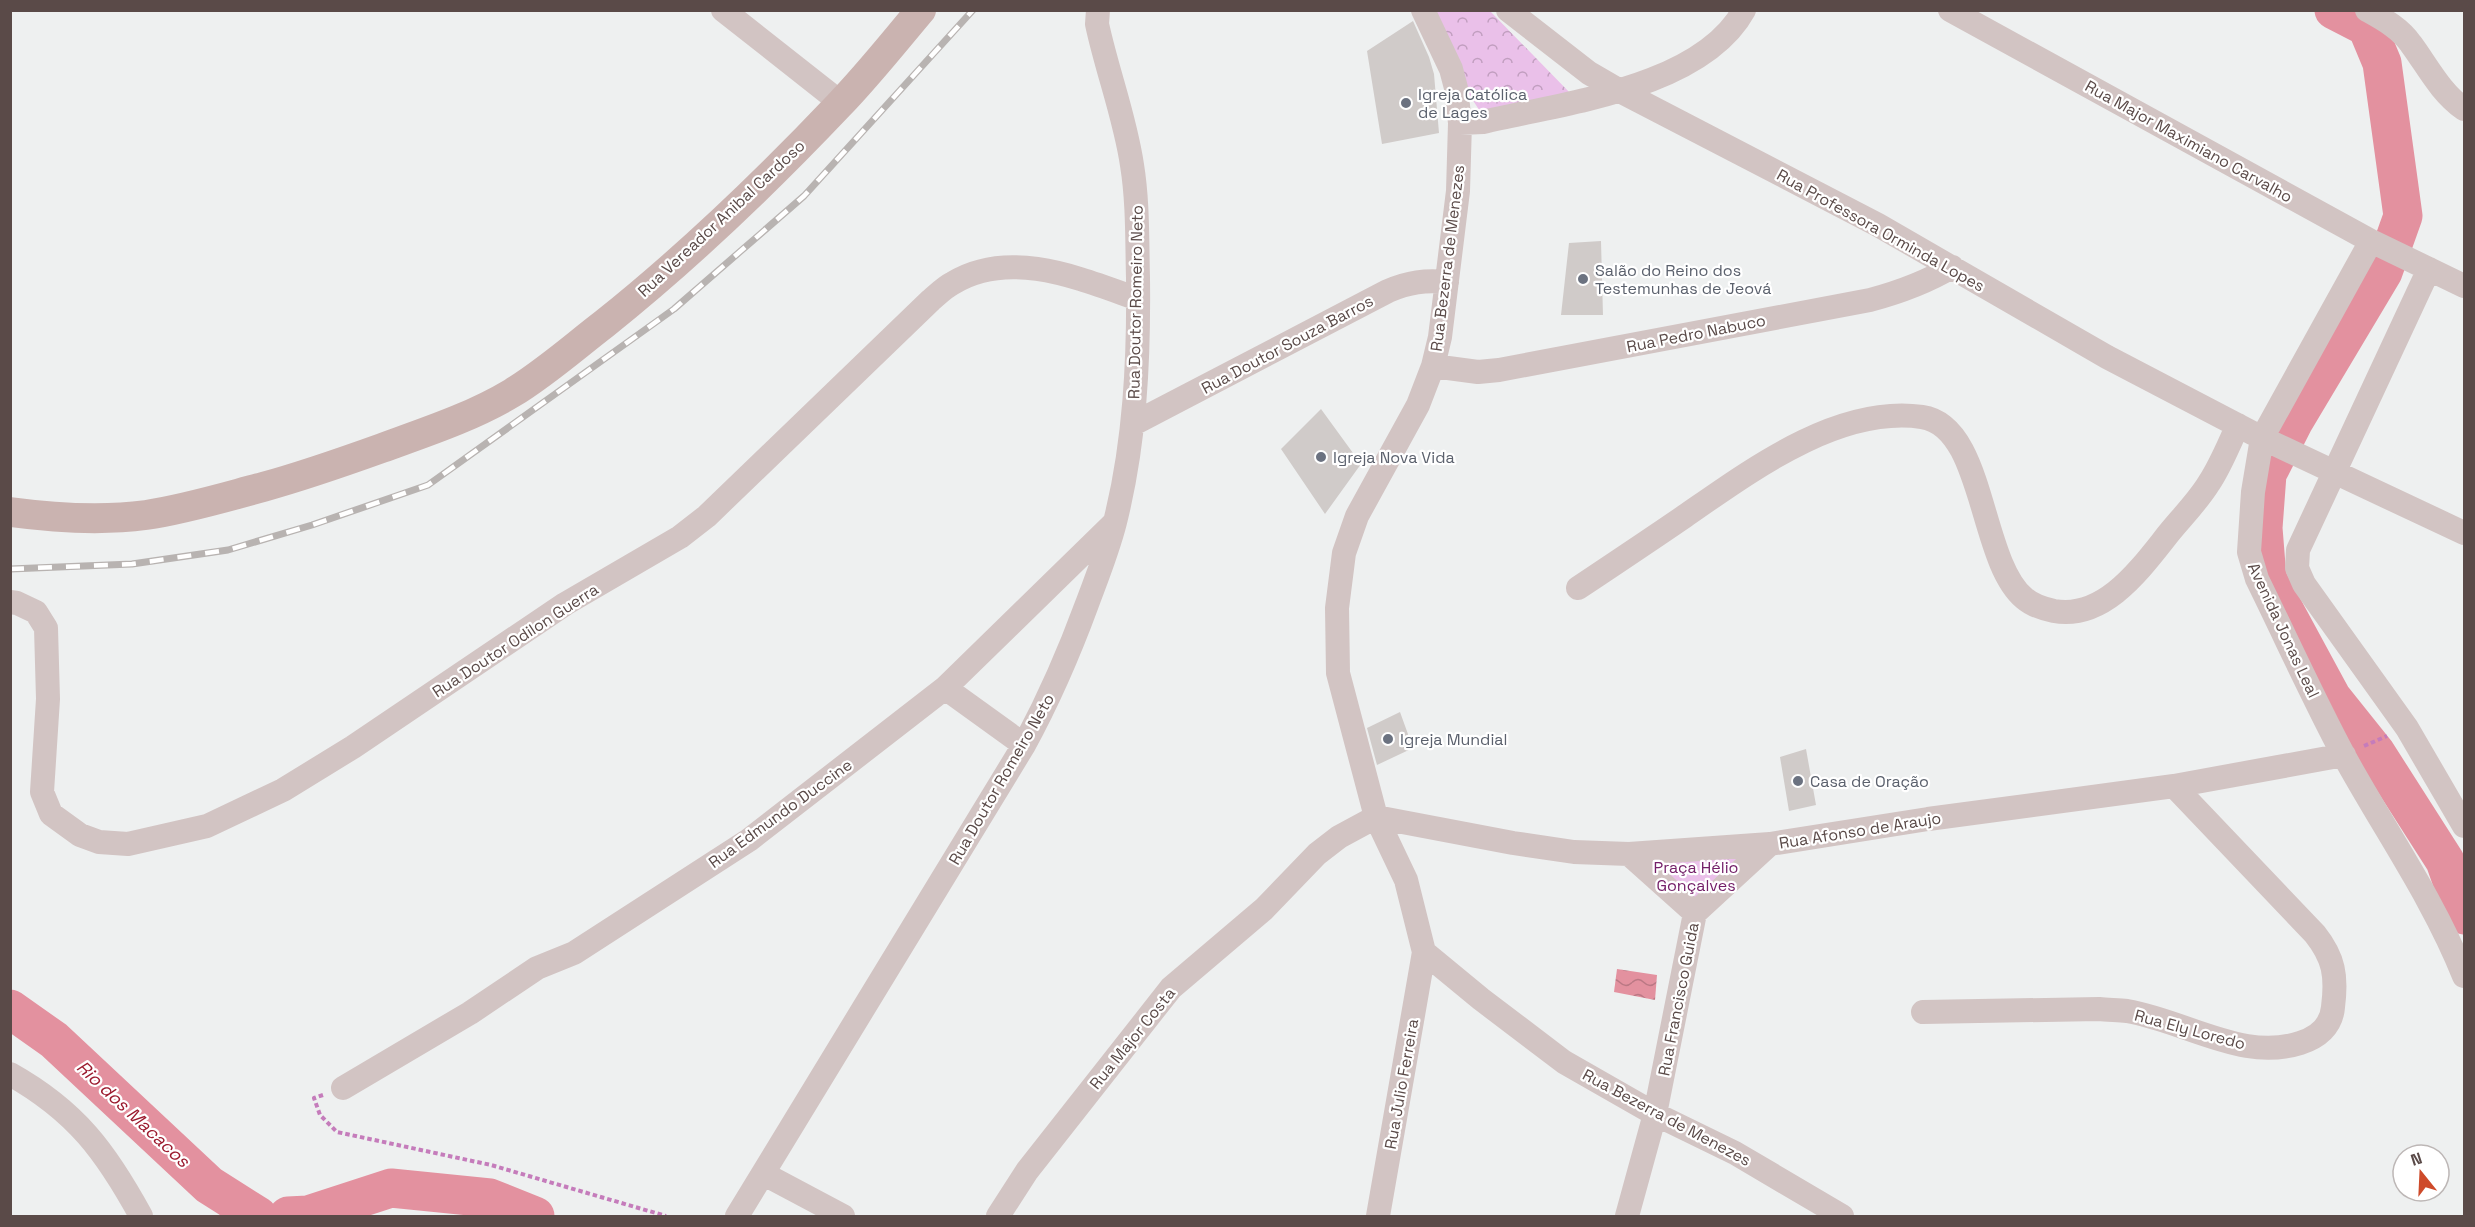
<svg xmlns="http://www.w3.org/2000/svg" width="2475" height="1227" viewBox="0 0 2475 1227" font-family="'Space Grotesk',sans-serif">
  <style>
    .park { fill: url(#park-crowns) }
    .water { fill: url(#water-waves) }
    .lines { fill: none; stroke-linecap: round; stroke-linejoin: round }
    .river { stroke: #e3919f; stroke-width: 39 }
    .building { fill: #d0cbc9 }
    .path { stroke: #c57cbb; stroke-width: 4; stroke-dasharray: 4.5 3; stroke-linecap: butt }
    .minor { stroke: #d2c4c3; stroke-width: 24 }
    .major { stroke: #cab3b0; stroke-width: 30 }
    .rail-casing { stroke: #b8b3b1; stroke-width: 7 }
    .rail { stroke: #fff; stroke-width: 4.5; stroke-dasharray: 14; stroke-linecap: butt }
    .worship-dot { fill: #6b7280; stroke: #fff; stroke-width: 2 }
    .labels { text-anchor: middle; stroke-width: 4.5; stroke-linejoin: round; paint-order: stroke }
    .worship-label { font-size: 16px; fill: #5b616d; stroke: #fff; text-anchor: start }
    .street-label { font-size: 16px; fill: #5a4a48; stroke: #fff }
    .park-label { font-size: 16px; fill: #742069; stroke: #fff }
    .water-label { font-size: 18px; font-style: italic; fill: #9b1a2e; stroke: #fff }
  </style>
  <defs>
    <pattern id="park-crowns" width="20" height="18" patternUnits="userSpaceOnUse" patternTransform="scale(1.5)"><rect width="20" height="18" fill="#eac0e9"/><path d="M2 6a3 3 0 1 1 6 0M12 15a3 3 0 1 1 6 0" fill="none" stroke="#c19ebf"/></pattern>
    <pattern id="water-waves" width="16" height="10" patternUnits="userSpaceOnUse" patternTransform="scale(1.5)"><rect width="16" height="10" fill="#e3919f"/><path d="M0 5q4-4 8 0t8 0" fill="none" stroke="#bb7884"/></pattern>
  </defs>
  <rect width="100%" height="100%" fill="#eef0f0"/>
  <!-- park -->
  <path class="park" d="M1418,11H1490L1571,94L1485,119L1419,17Z
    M1760,846L1699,904L1645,864Z"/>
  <!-- water -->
  <path class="water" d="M1617,969L1657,975L1655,1000L1614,992Z"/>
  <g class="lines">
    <!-- river -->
    <path class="river" d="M2334,10L2367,27L2382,63L2403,216L2383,272L2294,421L2267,474L2263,528L2267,578L2332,698L2376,753L2445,861L2464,915
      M10,1009L54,1040L209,1185L258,1216
      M288,1216L308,1215L391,1188L490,1198L535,1216"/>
  </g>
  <!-- building -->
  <path class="building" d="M1413,21L1429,57L1434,74L1439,133L1382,144L1367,51Z
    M1601,241L1603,315H1561L1569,243Z
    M1321,409L1361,464L1325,514L1281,449Z
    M1400,712L1413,748L1377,765L1367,728Z
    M1806,749L1816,805L1789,811L1780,757Z"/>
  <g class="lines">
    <!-- path -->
    <path class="path" d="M2364,746L2387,736
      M323,1095L314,1098L320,1115L337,1132L491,1165L666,1216"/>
    <!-- minor -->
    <path class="minor" d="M723,10L841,103
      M1423,10L1451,69L1456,88L1460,123L1458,191L1440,337L1433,366L1418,405L1357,516L1344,553L1337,608L1338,673L1376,817L1406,880L1424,952L1481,999L1564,1062L1655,1114L1735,1153L1842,1216
      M1508,10L1589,73L1620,91L1878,225L2107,357L2262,438L2464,533
      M1950,10L2371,241L2464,286
      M2367,10C2383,19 2400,28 2411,44C2428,67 2440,92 2464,109
      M1460,123L1483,122C1563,103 1701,88 1744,10
      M2371,241L2262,438L2253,492L2249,552L2257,579C2286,638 2313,698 2344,756C2384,829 2433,898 2464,976
      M2429,269L2298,550L2297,568L2304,584L2407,728L2464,826
      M1433,366L1478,372L1499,370L1870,300C1900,292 1925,283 1952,267
      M1133,424L1388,291C1409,282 1425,280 1447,282
      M1578,588C1614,564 1650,540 1685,516C1750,471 1838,405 1922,417C1985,426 1979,560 2024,598C2032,605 2044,609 2054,611C2105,620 2141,568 2169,533C2182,517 2198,501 2209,483C2221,465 2229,444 2238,425
      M10,602L17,603L36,612L46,628L48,699L42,792L51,814L80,835L99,842L128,844L207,826L283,790L353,747L565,604L680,537L707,516L931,300C938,294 945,287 953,283C1010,248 1081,279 1138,299
      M945,688L1024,745
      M1629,854L1695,913
      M1923,1012L2099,1009C2108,1010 2118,1010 2127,1011C2168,1018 2206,1039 2247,1046C2277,1051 2330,1046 2333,1007C2337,976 2334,958 2315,934L2174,786
      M10,1074C76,1111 106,1152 141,1216
      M343,1088L470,1013L537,968L574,953L749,840L945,688L1114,523
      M764,1174L843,1216
      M737,1216L1024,745C1049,699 1069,653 1087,604C1097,577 1108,550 1115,522C1135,443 1139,360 1138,278C1137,240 1138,202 1132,165C1125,117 1107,71 1097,24L1098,10
      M998,1216L1027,1171L1171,988L1264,909L1317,854L1339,837L1376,817L1513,843L1574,852L1629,854L1770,844L1928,819L2174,786L2344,755
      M1378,1216L1424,952
      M1627,1216L1655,1114L1695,913L1770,844"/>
    <!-- major -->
    <path class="major" d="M10,512C55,518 101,521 146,515C186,509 225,497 263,487C303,476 343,462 382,448C426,432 472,417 512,393C545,373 574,347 604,324C688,257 765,183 839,105C868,75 894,42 921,10"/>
    <!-- rail casing -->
    <g class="rail-casing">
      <path id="rail" d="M10,569L132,564L228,550L312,525L428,485L674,309L804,196L973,10"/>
    </g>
    <!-- rail -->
    <use href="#rail" class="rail"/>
  </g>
  <!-- markers -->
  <g class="worship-dot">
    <circle cx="1406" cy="103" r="6"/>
    <circle cx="1583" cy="279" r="6"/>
    <circle cx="1321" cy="457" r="6"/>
    <circle cx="1388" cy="739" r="6"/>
    <circle cx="1798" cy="781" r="6"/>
  </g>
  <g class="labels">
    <!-- worship labels -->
    <g class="worship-label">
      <text x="1418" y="100">Igreja Católica<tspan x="1418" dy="18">de Lages</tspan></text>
      <text x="1595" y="276">Salão do Reino dos<tspan x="1595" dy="18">Testemunhas de Jeová</tspan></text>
      <text x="1333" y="463">Igreja Nova Vida</text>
      <text x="1400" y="745">Igreja Mundial</text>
      <text x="1810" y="787">Casa de Oração</text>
    </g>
    <!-- street labels -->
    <g class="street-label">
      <text transform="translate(2189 141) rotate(29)" y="6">Rua Major Maximiano Carvalho</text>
      <text transform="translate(721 218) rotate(-43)" y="6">Rua Vereador Anibal Cardoso</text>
      <text transform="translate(1881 230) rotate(29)" y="6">Rua Professora Orminda Lopes</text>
      <text transform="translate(1447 258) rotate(-83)" y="6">Rua Bezerra de Menezes</text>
      <text transform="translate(1135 302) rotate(-89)" y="6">Rua Doutor Romeiro Neto</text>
      <text transform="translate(1696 333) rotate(-11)" y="6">Rua Pedro Nabuco</text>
      <text transform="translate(1287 344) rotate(-28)" y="6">Rua Doutor Souza Barros</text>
      <text transform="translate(2284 630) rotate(65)" y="6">Avenida Jonas Leal</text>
      <text transform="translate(515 640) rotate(-33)" y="6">Rua Doutor Odilon Guerra</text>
      <text transform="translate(1001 779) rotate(-60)" y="6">Rua Doutor Romeiro Neto</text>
      <text transform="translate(780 813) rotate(-36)" y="6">Rua Edmundo Duccine</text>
      <text transform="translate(1860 830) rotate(-9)" y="6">Rua Afonso de Araujo</text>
      <text transform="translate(1678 999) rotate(-79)" y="6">Rua Francisco Guida</text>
      <text transform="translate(2190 1029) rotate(15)" y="6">Rua Ely Loredo</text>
      <text transform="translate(1132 1038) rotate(-51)" y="6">Rua Major Costa</text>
      <text transform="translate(1401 1084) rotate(-80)" y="6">Rua Julio Ferreira</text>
      <text transform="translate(1667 1117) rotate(28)" y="6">Rua Bezerra de Menezes</text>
    </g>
    <!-- park labels -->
    <g class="park-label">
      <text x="1696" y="873">Praça Hélio<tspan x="1696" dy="18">Gonçalves</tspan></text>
    </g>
    <!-- water labels -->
    <g class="water-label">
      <text transform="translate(133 1114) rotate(43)" y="6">Rio dos Macacos</text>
    </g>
  </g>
  <!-- border -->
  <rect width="2475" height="1227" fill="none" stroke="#5a4a48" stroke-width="24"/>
  <!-- north arrow -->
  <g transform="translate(2421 1173) rotate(342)"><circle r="28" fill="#ffffff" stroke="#bdb7b6" stroke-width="1.5"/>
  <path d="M0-4.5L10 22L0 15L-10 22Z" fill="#ce4a2a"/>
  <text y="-9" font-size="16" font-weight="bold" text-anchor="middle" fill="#5a4a48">N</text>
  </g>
</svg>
